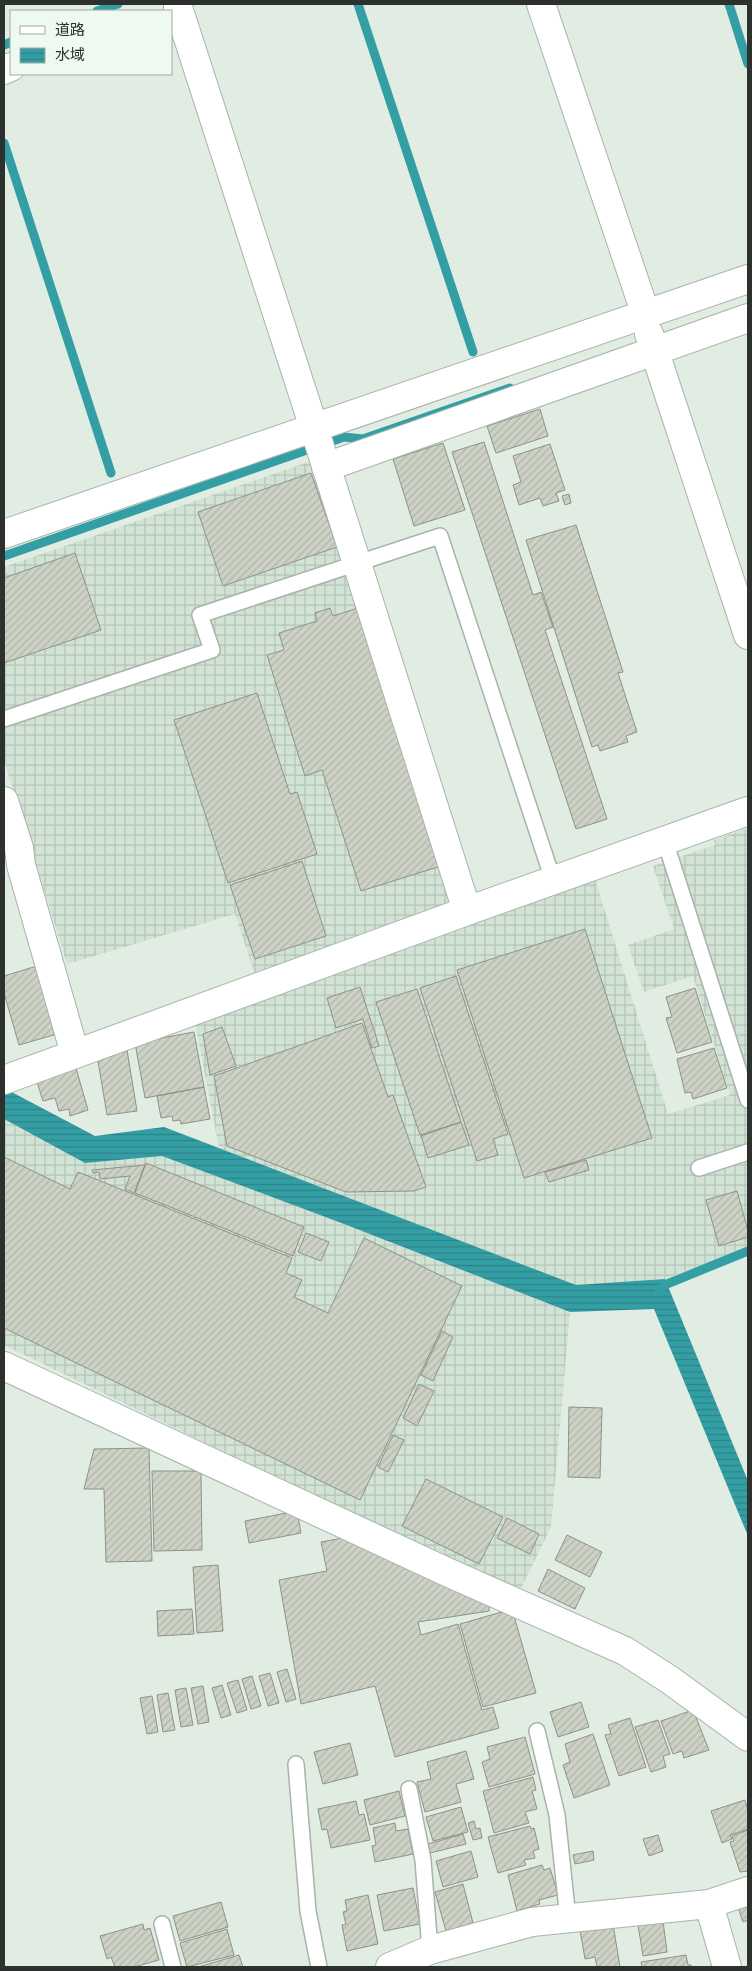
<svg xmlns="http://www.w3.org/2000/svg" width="752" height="1971" viewBox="0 0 752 1971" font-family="'IBM Plex Sans','Noto Sans JP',sans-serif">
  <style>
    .industrial { fill: url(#industrial-grid) }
    .water { fill: url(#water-rules) }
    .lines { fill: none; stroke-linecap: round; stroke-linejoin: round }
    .stream { stroke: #339fa5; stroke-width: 9 }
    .building { fill: url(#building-hatch); stroke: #8e9287 }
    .service-casing { stroke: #a8b3aa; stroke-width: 18 }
    .minor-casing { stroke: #a8b3aa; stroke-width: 30 }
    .service { stroke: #fff; stroke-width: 15 }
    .minor { stroke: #fff; stroke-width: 28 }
  </style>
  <defs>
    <pattern id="industrial-grid" width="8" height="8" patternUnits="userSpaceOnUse" patternTransform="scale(1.25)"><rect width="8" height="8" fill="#d1e3d4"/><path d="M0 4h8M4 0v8" fill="none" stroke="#b4c3b6"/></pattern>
    <pattern id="water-rules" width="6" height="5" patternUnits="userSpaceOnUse" patternTransform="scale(1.25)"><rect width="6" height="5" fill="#339fa5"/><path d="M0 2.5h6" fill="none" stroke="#2c8287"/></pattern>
    <pattern id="building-hatch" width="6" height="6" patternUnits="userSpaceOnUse" patternTransform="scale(1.25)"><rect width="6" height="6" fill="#cdd2c5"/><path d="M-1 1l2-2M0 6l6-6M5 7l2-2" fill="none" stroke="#b0b5aa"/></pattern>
  </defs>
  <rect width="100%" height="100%" fill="#e1ede3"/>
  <!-- industrial -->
  <path class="industrial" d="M317,459L455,907L257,981L235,914L67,964L4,760V567Z
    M748,828V1245L714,1261L665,1279L576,1285L219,1148L194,1018L595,879L668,1114L730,1095L693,976L644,992L628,945L674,929L653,866L715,845L714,840Z
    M4,1119L85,1163L162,1156L344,1224L570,1312L551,1527L518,1595L4,1345Z"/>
  <!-- water -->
  <path class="water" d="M4,1088L95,1136L164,1127L576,1285L665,1279L748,1481V1536L654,1309L570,1312L344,1224L162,1156L85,1163L4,1119Z"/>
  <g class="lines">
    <!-- stream -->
    <path class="stream" d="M358,4L473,352
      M729,4L748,64
      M97,11L118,4
      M4,45L11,42
      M4,143L111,473
      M4,556L344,437L363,439L510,388
      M659,1290L667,1284L748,1251"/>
  </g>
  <!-- building -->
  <path class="building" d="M540,409L548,436L496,453L487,426Z
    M484,442L533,595L541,592L553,627L545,630L607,819L576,829L452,452Z
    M443,443L465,510L414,526L393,459Z
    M550,444L565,490L556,493L559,501L543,506L540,498L519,505L513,485L521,482L513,456Z
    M311,473L337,547L223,586L198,512Z
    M569,494L571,503L565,505L562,496Z
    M576,525L623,672L618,673L637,732L626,736L628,742L600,751L598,745L592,747L526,540Z
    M75,553L101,630L4,663V578Z
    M330,608L333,616L358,608L441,866L361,891L322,770L305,776L267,655L284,650L279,633L317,621L315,613Z
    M257,693L290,794L297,792L317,854L228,883L174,720Z
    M302,861L326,936L255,959L230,885Z
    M585,929L652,1138L524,1178L457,970Z
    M37,966L57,1034L19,1045L4,993V976Z
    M456,976L508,1134L493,1139L498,1155L477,1161L420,988Z
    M360,987L379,1046L372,1048L363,1019L336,1028L327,998Z
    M695,988L712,1042L677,1053L666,1018L672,1017L666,997Z
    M417,989L461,1122L420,1135L376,1002Z
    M362,1023L388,1097L393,1095L426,1187L414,1191L346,1192L227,1146L214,1076Z
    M222,1027L236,1066L210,1075L203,1034Z
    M194,1032L204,1087L145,1098L135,1043Z
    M714,1048L727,1088L693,1099L691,1092L685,1093L677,1059Z
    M127,1050L137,1111L107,1115L98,1061Z
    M76,1068L88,1110L70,1116L69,1109L59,1111L55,1098L43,1101L36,1079Z
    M204,1087L210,1119L181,1124L180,1120L173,1121L172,1116L161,1118L157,1096Z
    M461,1122L469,1145L428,1158L421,1136Z
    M4,1157L70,1189L78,1172L292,1258L286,1273L302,1280L294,1297L328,1313L364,1238L462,1286L360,1500L4,1328Z
    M586,1160L589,1170L549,1182L545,1172Z
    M146,1163L304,1227L293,1256L135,1193Z
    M145,1165L134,1193L125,1189L130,1176L100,1179L99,1172L93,1173L92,1170Z
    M737,1191L748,1231V1237L719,1246L706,1200Z
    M306,1233L329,1242L321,1261L298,1252Z
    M442,1331L453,1337L433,1381L421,1375Z
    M419,1384L434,1391L417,1426L403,1418Z
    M569,1407L602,1408L600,1478L568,1477Z
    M393,1435L404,1440L388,1472L378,1467Z
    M149,1448L152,1561L106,1562L104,1489H84L94,1449Z
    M152,1471H201L202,1550L154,1551Z
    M426,1479L503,1517L479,1564L402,1526Z
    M297,1511L301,1533L249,1543L245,1521Z
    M507,1518L539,1534L530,1554L497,1538Z
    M567,1535L602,1552L590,1577L555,1560Z
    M343,1538L489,1603V1611L418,1622L421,1635L458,1624L482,1710L493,1707L499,1728L395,1757L375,1686L301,1704L279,1580L327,1571L321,1542Z
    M218,1565L223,1631L197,1633L193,1567Z
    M548,1569L585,1588L575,1609L538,1591Z
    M192,1609L194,1634L158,1636L157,1611Z
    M512,1609L536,1693L483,1707L460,1624Z
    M287,1669L296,1699L286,1702L277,1672Z
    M270,1673L279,1703L268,1706L259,1676Z
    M252,1676L261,1706L251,1709L242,1679Z
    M238,1680L247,1710L237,1713L227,1683Z
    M222,1685L231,1715L221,1718L212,1688Z
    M203,1686L209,1722L198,1724L191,1688Z
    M186,1688L193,1725L181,1727L175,1690Z
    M168,1693L175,1730L163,1732L157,1695Z
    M152,1696L158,1732L147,1734L140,1698Z
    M581,1702L589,1727L558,1737L550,1712Z
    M693,1710L709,1750L684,1758L682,1751L673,1754L661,1721Z
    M630,1718L646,1767L619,1776L605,1735L611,1734L608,1725Z
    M658,1720L670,1754L663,1756L666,1767L651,1772L635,1727Z
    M593,1734L610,1785L574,1798L563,1765L570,1762L565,1744Z
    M525,1737L535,1774L489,1787L482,1762L490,1759L487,1747Z
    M350,1743L358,1775L323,1784L314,1752Z
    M466,1751L474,1779L456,1784L461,1802L425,1812L417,1782L431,1779L427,1762Z
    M533,1777L536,1790L532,1791L537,1809L525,1812L529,1823L494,1833L483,1791Z
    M399,1791L405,1816L370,1825L364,1800Z
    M745,1800L748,1811V1829L730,1835L732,1839L722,1843L711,1811Z
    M356,1801L359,1815L364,1814L370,1840L331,1848L327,1829L322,1830L318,1809Z
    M461,1807L468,1832L433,1841L426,1817Z
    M474,1821L476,1829L480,1828L482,1838L473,1840L468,1823Z
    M395,1823L396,1831L408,1829L413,1854L375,1862L372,1846L376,1845L373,1828Z
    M530,1826L531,1829L534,1828L539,1849L533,1851L535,1858L524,1860L526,1865L498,1873L488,1837Z
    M748,1830V1871L740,1872L730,1842L734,1841L732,1836Z
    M463,1834L466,1844L430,1853L428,1844Z
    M658,1835L663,1851L649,1856L643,1839Z
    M471,1851L478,1877L443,1887L436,1861Z
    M593,1851L594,1860L575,1864L573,1855Z
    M542,1865L544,1870L550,1868L558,1895L539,1900L540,1904L517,1911L508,1875Z
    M463,1884L473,1923L446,1931L435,1892Z
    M413,1888L420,1924L384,1931L377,1895Z
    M368,1895L378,1944L347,1951L342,1925L346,1924L343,1912L347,1911L345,1900Z
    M748,1901V1920L743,1922L737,1904Z
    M221,1902L228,1927L180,1941L173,1916Z
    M663,1921L667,1952L643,1956L638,1925Z
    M143,1924L144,1930L150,1928L159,1960L134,1967H115L111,1957L107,1959L100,1936Z
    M613,1924L620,1967H597L595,1957L585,1959L580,1930Z
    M227,1929L234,1955L187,1967L180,1943Z
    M239,1955L243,1967H198Z
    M686,1955L688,1965H691V1967H642L641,1962Z"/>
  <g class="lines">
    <!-- service casing -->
    <g class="service-casing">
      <path id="service" d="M4,719L212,650L200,615L440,536L553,880
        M665,841L748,1100
        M699,1168L748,1152
        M537,1731L557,1815L568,1919
        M296,1764L308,1911L319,1967
        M409,1789L423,1860L430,1950
        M162,1924L173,1967"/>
    </g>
    <!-- minor casing -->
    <g class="minor-casing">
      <path id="minor" d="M541,4L646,315
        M178,7L314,428L467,911
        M4,70L11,67
        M649,334L748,635
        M326,467L748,318
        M4,534L748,279
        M4,801L19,848L21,865L75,1054
        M4,1080L467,911L748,811
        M4,1366L447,1572L625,1651L670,1680L748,1737
        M709,1904L727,1967
        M390,1967L430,1950L532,1922L709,1904L748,1891"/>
    </g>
    <!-- service -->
    <use href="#service" class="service"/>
    <!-- minor -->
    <use href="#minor" class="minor"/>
  </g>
  <!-- border -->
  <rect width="752" height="1971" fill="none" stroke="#2d312d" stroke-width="10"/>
  <!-- legend -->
  <rect x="10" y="10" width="162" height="65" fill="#eefaf0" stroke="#a1aaa2"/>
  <rect x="20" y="26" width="25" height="8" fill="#ffffff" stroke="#a1aaa2"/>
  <text x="55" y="35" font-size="15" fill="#2d312d">道路</text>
  <rect x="20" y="48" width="25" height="15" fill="url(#water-rules)" stroke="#a1aaa2"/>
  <text x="55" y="60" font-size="15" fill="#2d312d">水域</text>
</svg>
